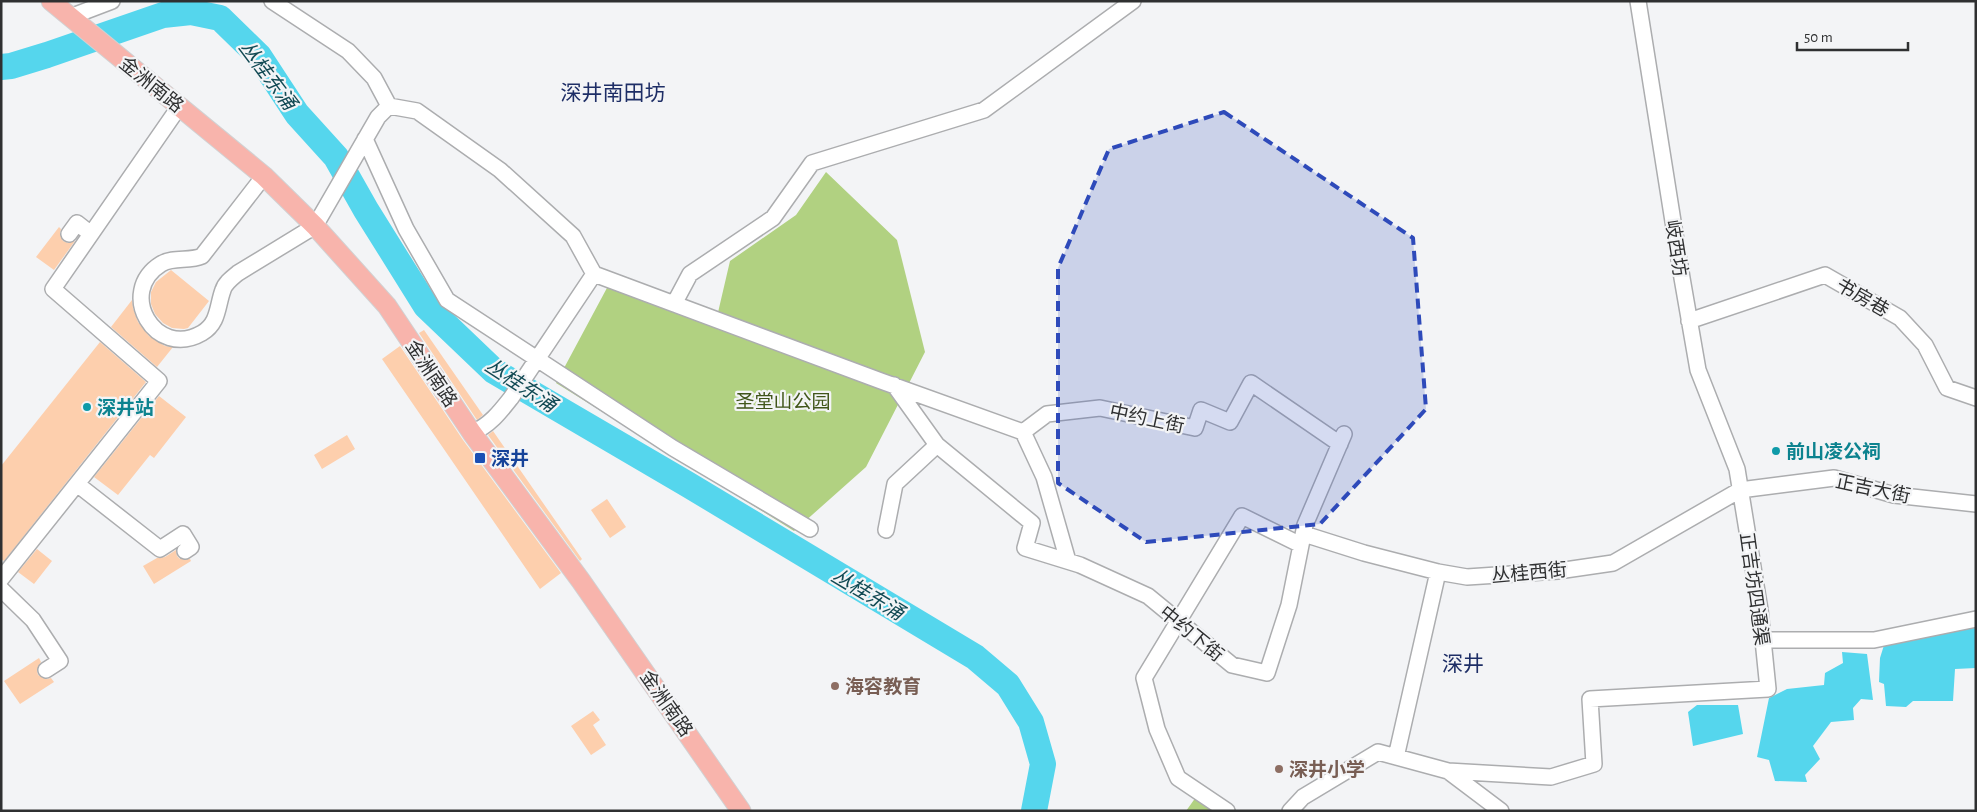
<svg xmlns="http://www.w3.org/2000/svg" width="1977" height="812" viewBox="0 0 1977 812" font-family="'Alegreya Sans','Noto Sans SC',sans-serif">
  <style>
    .green { fill: #b1d181 }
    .water { fill: #55d6ed }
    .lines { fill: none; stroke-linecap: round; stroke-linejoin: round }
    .river { stroke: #55d6ed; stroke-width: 26 }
    .building { fill: #fdcfad }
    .minor-casing { stroke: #acadaf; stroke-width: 18 }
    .major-casing { stroke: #d1d1d2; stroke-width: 21 }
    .minor { stroke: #fff; stroke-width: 15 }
    .major { stroke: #f8b4ac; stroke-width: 19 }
    .marked { fill: #2e4aba; fill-opacity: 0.2; stroke: #2e4aba; stroke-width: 4; stroke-dasharray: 10 6; stroke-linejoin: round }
    .culture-dot { fill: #0f9aa8; stroke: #f3f4f6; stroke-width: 2 }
    .transit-dot { fill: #1a4fb4; stroke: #f3f4f6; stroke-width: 2 }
    .education-dot { fill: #8d6e63; stroke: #f3f4f6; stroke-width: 2 }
    .labels { text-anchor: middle; stroke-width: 4.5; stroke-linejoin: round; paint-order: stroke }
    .street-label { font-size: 19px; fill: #2f3031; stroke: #f3f4f6 }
    .park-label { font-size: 19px; fill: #40551a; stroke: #f3f4f6 }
    .culture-label { font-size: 19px; font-weight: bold; fill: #0d838f; stroke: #f3f4f6; text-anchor: start }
    .transit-label { font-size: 19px; font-weight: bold; fill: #164399; stroke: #f3f4f6; text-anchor: start }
    .education-label { font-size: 19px; font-weight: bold; fill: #785e54; stroke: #f3f4f6; text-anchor: start }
    .water-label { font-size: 20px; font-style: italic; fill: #124a54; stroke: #f3f4f6 }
    .quarter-label { font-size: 21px; fill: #1e2e66; stroke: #f3f4f6 }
  </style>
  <rect width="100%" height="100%" fill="#f3f4f6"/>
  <!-- green -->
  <path class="green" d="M826,172L897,240L925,352L866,467L794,531L556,383L608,286L716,321L730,261L796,215Z
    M1196,797L1215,811H1186Z"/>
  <!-- water -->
  <path class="water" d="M1976,623V668L1955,669L1953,701H1913L1906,707L1886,706L1884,684L1879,682L1880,658L1885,642Z
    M1842,652L1867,654L1873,700L1861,699L1853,708L1854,720L1831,722L1813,746L1820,759L1805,775L1807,782L1775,781L1769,760L1757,757L1769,698L1787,689L1824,685L1825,673L1843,663Z
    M1697,705H1738L1743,734L1693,746L1688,712Z"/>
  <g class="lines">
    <!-- river -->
    <path class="river" d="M1,67L11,66L47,55L163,15L191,12L220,18L259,56L297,114L336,157L366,210L426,306L494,371L687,484L975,657L1008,685L1031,722L1043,764L1034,811"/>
  </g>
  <!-- building -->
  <path class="building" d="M59,227L61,229L60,234L63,241L68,243L75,241L54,270L36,257Z
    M171,270L209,301L188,328L184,329L172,328L163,323L155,314L151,304V292L156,282Z
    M132,300L133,308L138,322L149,336L165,346L173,347L157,367L111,327Z
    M424,330L483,415L477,420L419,333Z
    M100,342L146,382L4,561L1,559V466Z
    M400,346L463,440L561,573L540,589L382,359Z
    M159,396L186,417L154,458L150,455L118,495L94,477Z
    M493,431L582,559L580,561L488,435Z
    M347,435L355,449L322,469L314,455Z
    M607,499L626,527L610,538L591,510Z
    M37,549L52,561L34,584L18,572Z
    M176,550L177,556L180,559H190L191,561L154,584L143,566L157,558L165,557Z
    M39,658L41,662L37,670L38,675L46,679L51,678L54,682L20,704L4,681Z
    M593,711L600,720L593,725L606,745L591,755L571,726Z"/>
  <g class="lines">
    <!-- minor casing -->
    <g class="minor-casing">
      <path id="minor" d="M70,17L112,1
        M389,106L417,111L500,170L573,236L594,274
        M365,139L406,229L447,300L673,448L810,529
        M264,176L202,256C189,262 174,256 161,264C116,292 155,360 202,333C219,323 217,306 223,290C225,283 232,278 238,273L315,226L378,117L389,106L374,78L348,51L272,1
        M69,234L77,223L91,234
        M674,304L690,274L773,218L812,163L984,110L1133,1
        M1689,321L1825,275L1900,318L1925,345L1947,388L1976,398
        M1023,432L1047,414L1100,408L1195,428L1201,410L1230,422L1251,383L1340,444
        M472,433C490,425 500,412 511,398L594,274L881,381L1023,432L1044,477L1068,561
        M937,445L1032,523L1025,548L1080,565L1148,596L1232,665L1267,673L1289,605L1305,525L1344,434
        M77,484L160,549L183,534L191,547L185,551
        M886,530L895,484L937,445L894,385
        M1304,534L1364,553L1438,572L1467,577L1558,571L1613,563L1740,490L1834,478L1894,495L1976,504
        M1,579L159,381L53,289L179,107
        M1,589L33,620L60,661L46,670
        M1763,640H1874L1976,619
        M1396,757L1438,572
        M1448,771L1551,777L1594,764L1590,699L1768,689L1760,610L1737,469L1698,370L1682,278L1638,1
        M1227,811L1178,778L1157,729L1144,678L1242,516L1301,545
        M1290,811L1303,797L1378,752L1448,771L1501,811"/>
    </g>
    <!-- major casing -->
    <g class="major-casing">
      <path id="major" d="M51,1L264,176L315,226L387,306L472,433L581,581L741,811"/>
    </g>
    <!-- minor -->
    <use href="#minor" class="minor"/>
    <!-- major -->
    <use href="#major" class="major"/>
  </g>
  <!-- marked area -->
  <path class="marked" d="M1224,112L1413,238L1426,409L1320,524L1146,542L1058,483V268L1109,149Z"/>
  <!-- markers -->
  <g class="culture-dot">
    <circle cx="87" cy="407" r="5"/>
    <circle cx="1776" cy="451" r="5"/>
  </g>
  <rect class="transit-dot" x="474" y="452" width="12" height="12" rx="2.5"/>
  <g class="education-dot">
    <circle cx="835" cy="686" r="5"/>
    <circle cx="1279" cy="769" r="5"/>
  </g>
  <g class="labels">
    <!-- street labels -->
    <g class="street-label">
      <text transform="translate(152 84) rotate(39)" y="7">金洲南路</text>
      <text transform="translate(1677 248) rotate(81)" y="7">岐西坊</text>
      <text transform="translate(1863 297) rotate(30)" y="7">书房巷</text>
      <text transform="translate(432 373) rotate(56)" y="7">金洲南路</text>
      <text transform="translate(1147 418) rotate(12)" y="7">中约上街</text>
      <text transform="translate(1873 488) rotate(12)" y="7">正吉大街</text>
      <text transform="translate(1529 572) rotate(-5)" y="7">丛桂西街</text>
      <text transform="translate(1755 589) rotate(82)" y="7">正吉坊四通渠</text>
      <text transform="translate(1192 633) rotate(39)" y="7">中约下街</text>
      <text transform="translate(667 703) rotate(55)" y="7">金洲南路</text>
    </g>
    <!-- park labels -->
    <g class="park-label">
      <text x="783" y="408">圣堂山公园</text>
    </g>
    <!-- culture labels -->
    <g class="culture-label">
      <text x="97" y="414">深井站</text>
      <text x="1786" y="458">前山凌公祠</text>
    </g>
    <!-- transit labels -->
    <g class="transit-label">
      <text x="491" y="465">深井</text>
    </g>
    <!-- education labels -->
    <g class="education-label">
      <text x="845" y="693">海容教育</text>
      <text x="1289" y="776">深井小学</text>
    </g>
    <!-- water labels -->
    <g class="water-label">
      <text transform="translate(268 75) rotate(53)" y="7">丛桂东涌</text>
      <text transform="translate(521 385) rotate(33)" y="7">丛桂东涌</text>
      <text transform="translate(868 594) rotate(31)" y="7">丛桂东涌</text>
    </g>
    <!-- quarter labels -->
    <g class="quarter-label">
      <text x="613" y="100">深井南田坊</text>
      <text x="1463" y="671">深井</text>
    </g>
  </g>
  <!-- border -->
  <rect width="1977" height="812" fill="none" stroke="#2f3031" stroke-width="5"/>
  <!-- scale -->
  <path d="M1797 42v8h111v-8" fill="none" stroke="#2f3031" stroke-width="2.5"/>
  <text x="1804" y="42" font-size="15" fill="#2f3031" stroke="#f3f4f6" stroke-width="4" paint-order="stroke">50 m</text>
</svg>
